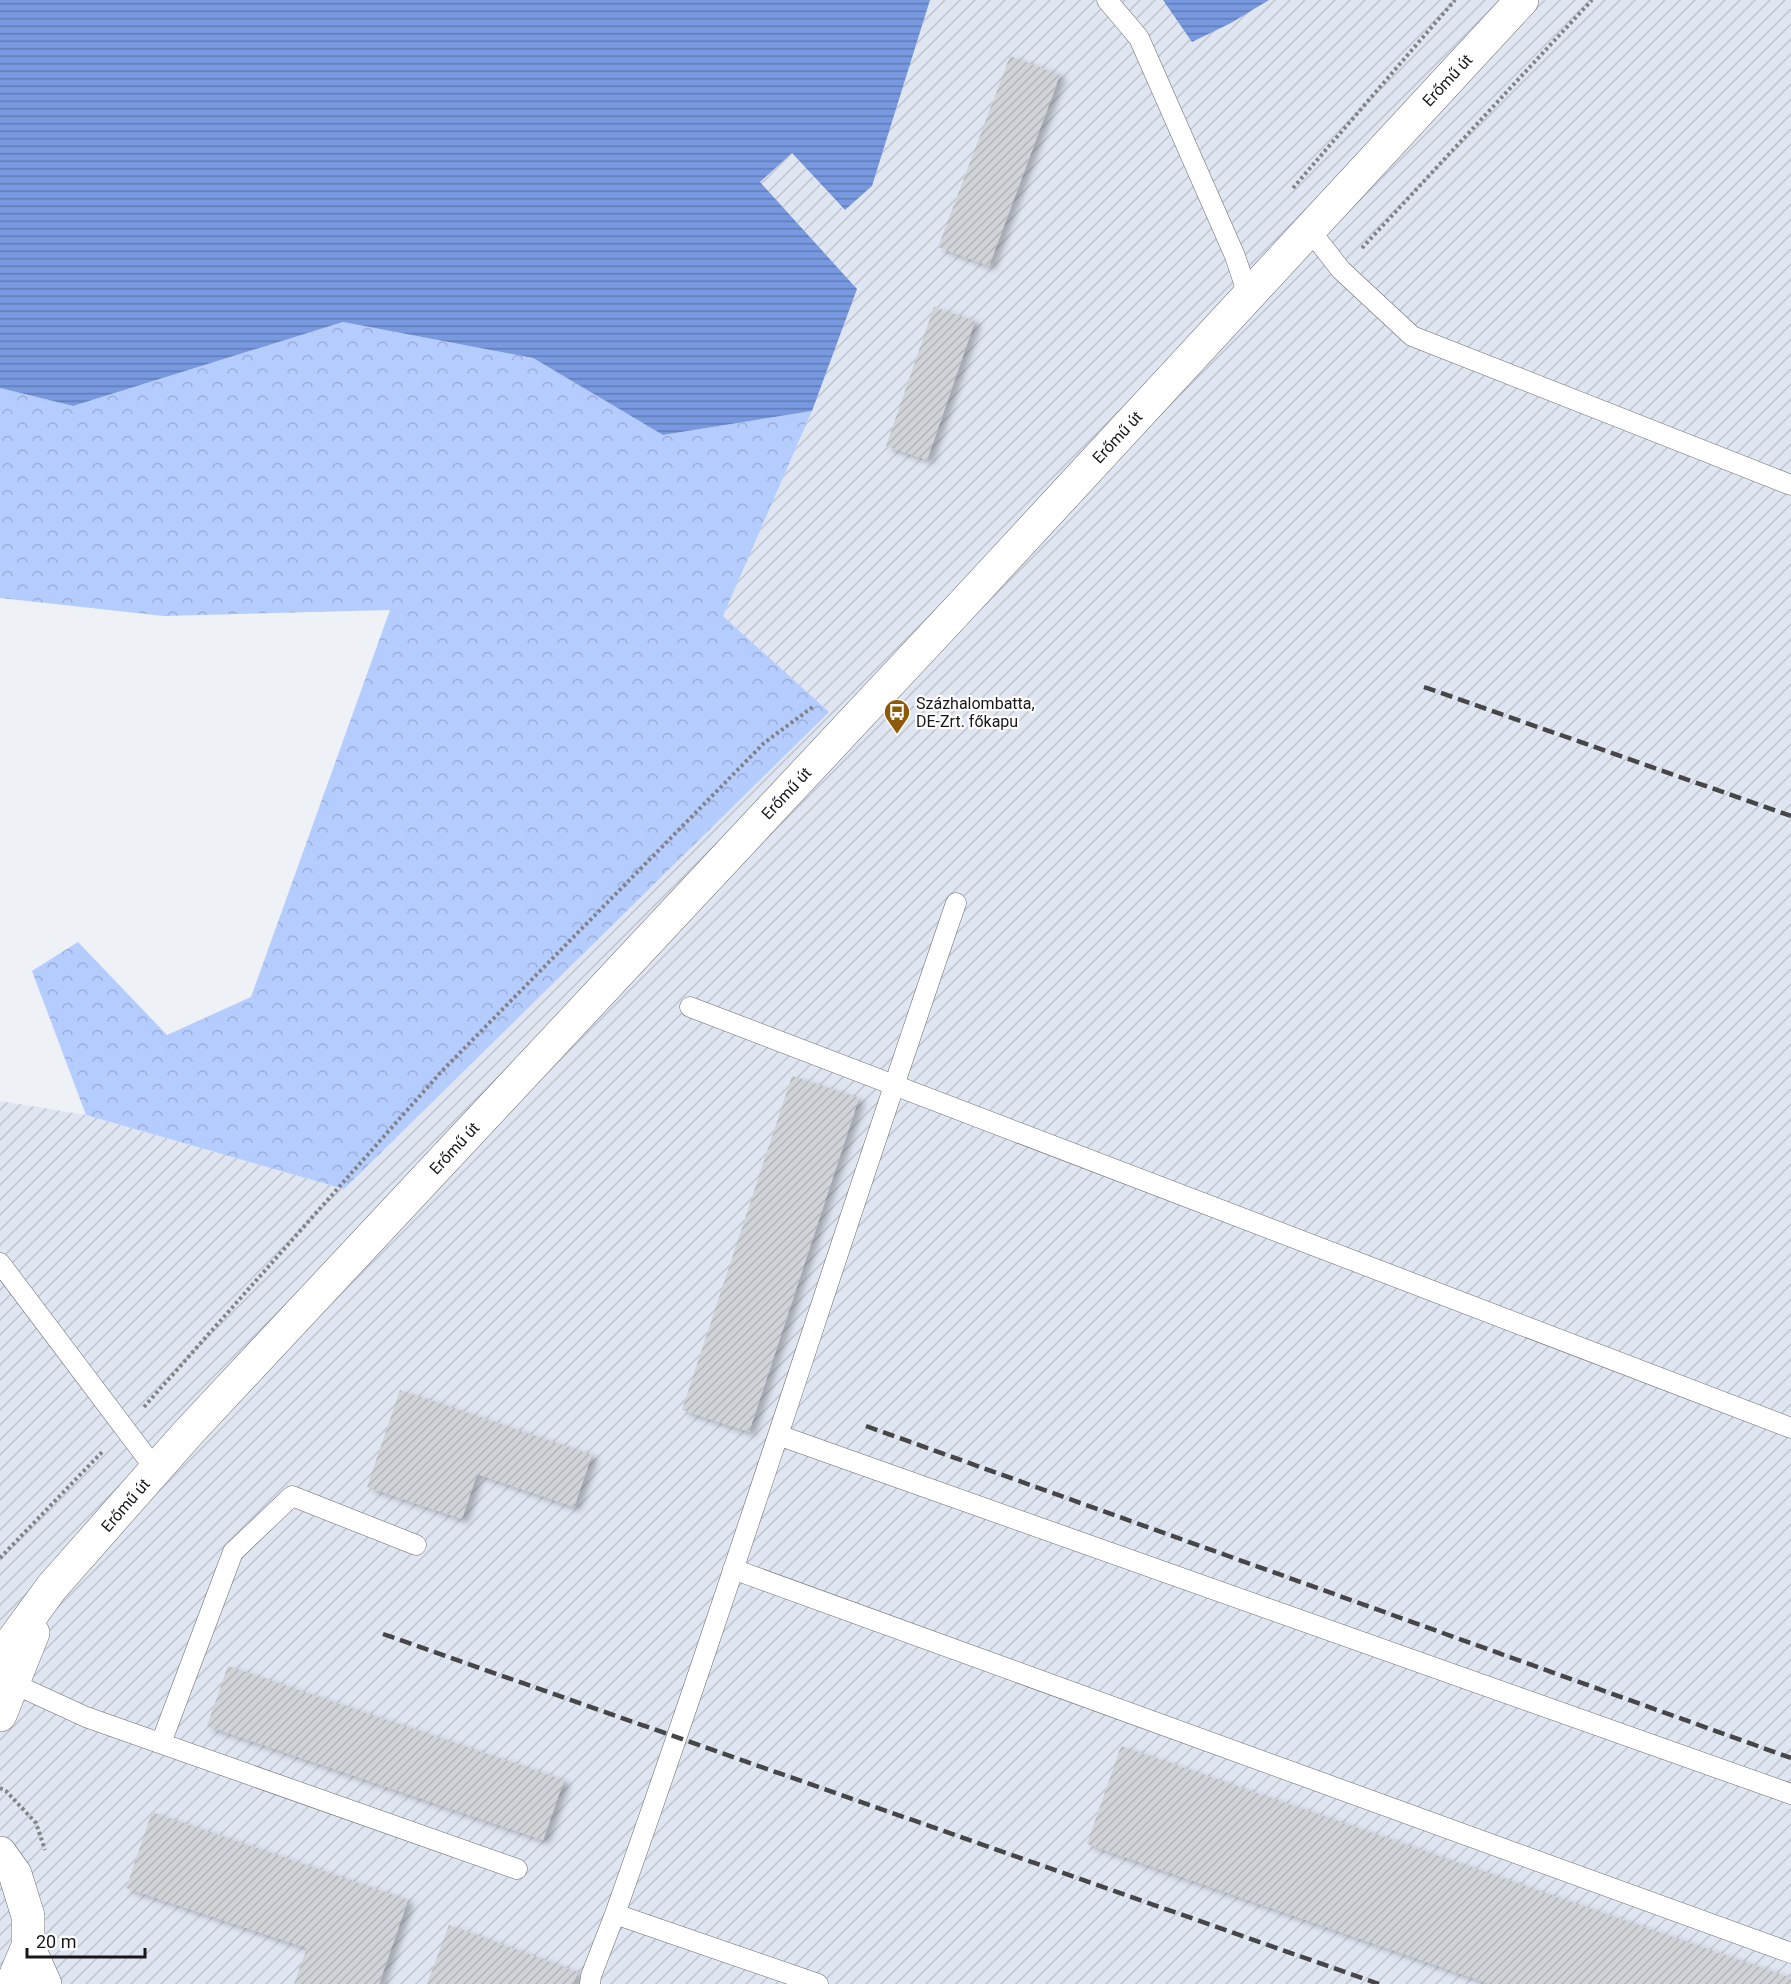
<svg xmlns="http://www.w3.org/2000/svg" width="1791" height="1984" viewBox="0 0 1791 1984" font-family="Roboto,sans-serif">
  <style>
    .industrial { fill: url(#industrial-furrows) }
    .forest { fill: url(#forest-crowns) }
    .water { fill: url(#water-rules) }
    .building { fill: url(#building-hatch); filter: url(#shadow) }
    .lines { fill: none; stroke-linecap: round; stroke-linejoin: round }
    .service-casing { stroke: #686a6e; stroke-width: 21 }
    .tertiary-casing { stroke: #686a6e; stroke-width: 34 }
    .path { stroke: #818386; stroke-width: 4; stroke-dasharray: 3 3; stroke-linecap: butt }
    .service { stroke: #fff; stroke-width: 20 }
    .tertiary { stroke: #fff; stroke-width: 33 }
    .rail { stroke: #464649; stroke-width: 4.5; stroke-dasharray: 12 6; stroke-linecap: butt }
    .labels { text-anchor: middle; stroke-width: 4.5; stroke-linejoin: round; paint-order: stroke }
    .street-label { font-size: 16px; fill: #171719; stroke: #fff }
    .poi-label { font-size: 16px; fill: #171719; stroke: #fff; text-anchor: start }
  </style>
  <defs>
    <pattern id="industrial-furrows" width="10" height="10" patternUnits="userSpaceOnUse" patternTransform="scale(1.5)"><rect width="10" height="10" fill="#dfe5f1"/><path d="M-1 1l2-2M0 10L10 0M9 11l2-2" fill="none" stroke="#bfc4ce"/></pattern>
    <pattern id="forest-crowns" width="20" height="18" patternUnits="userSpaceOnUse" patternTransform="scale(1.5)"><rect width="20" height="18" fill="#b4ccfe"/><path d="M2 6a3 3 0 1 1 6 0M12 15a3 3 0 1 1 6 0" fill="none" stroke="#9aaed9"/></pattern>
    <pattern id="water-rules" width="6" height="5" patternUnits="userSpaceOnUse" patternTransform="scale(1.5)"><rect width="6" height="5" fill="#7899e0"/><path d="M0 2.5h6" fill="none" stroke="#617cb5"/></pattern>
    <pattern id="building-hatch" width="6" height="6" patternUnits="userSpaceOnUse" patternTransform="scale(1.5)"><rect width="6" height="6" fill="#d0d3d7"/><path d="M-1 1l2-2M0 6l6-6M5 7l2-2" fill="none" stroke="#b2b4b8"/></pattern>
    <filter id="shadow"><feDropShadow dx="6" dy="4" stdDeviation="3" flood-color="#0004"/></filter>
  </defs>
  <rect width="100%" height="100%" fill="#eef1f6"/>
  <!-- industrial -->
  <path class="industrial" d="M930,0H1791V1984H0V1101L86,1115L344,1189L828,712L723,616L812,411L857,289L760,182L792,153L844,210L872,186Z"/>
  <!-- forest -->
  <path class="forest" d="M343,322L533,358L663,435L812,411L723,616L829,712L344,1189L86,1115L32,971L78,942L167,1035L251,997L390,610L164,616L0,598V388L73,406Z"/>
  <!-- water -->
  <path class="water" d="M0,0H930L872,186L845,210L792,153L760,182L857,289L812,411L663,435L533,358L343,322L73,406L0,388Z
    M1163,0H1269L1231,23L1192,42Z"/>
  <!-- building -->
  <path class="building" d="M1010,56L1060,75L989,266L938,247Z
    M934,307L975,321L927,460L886,446Z
    M792,1076L859,1098L749,1432L682,1410Z
    M400,1390L592,1455L574,1507L477,1474L462,1519L367,1487Z
    M228,1666L564,1780L543,1840L207,1726Z
    M1121,1746L1791,1978V1984H1490L1087,1844Z
    M152,1812L408,1900L379,1984H294L307,1948L126,1888Z
    M449,1925L578,1972L573,1984H427Z"/>
  <g class="lines">
    <!-- service casing -->
    <g class="service-casing">
      <path id="service" d="M1107,0L1139,38L1235,256L1248,295
        M1309,229L1341,270L1412,336L1791,485
        M690,1007L1791,1428
        M0,1263L156,1470
        M778,1435L1791,1794
        M733,1569L1791,1953
        M12,1683L86,1717L517,1869
        M161,1743L233,1552L292,1496L416,1545
        M590,1984L591,1976L615,1914
        M818,1984L615,1914C734,1579 840,1240 956,903"/>
    </g>
    <!-- tertiary casing -->
    <g class="tertiary-casing">
      <path id="tertiary" d="M0,1658L52,1587L187,1434L966,601L1522,0
        M0,1715L33,1633
        M0,1853L15,1874L28,1916V1946L12,1984
        M28,1946L45,1984"/>
    </g>
    <!-- path -->
    <path class="path" d="M1293,188L1455,0
      M1362,248L1592,0
      M144,1407L441,1072L764,743L814,706
      M0,1558L104,1450
      M0,1788L6,1791L36,1823L45,1850"/>
    <!-- service -->
    <use href="#service" class="service"/>
    <!-- tertiary -->
    <use href="#tertiary" class="tertiary"/>
    <!-- rail -->
    <path class="rail" d="M1424,687L1791,816
      M866,1426L1791,1758
      M383,1634L1379,1984"/>
  </g>
  <!-- icons -->
  <defs>
    <g id="bus-pin" transform="scale(1.35)"><path d="M0 17L-7.5 6A9.5 9.5 0 1 1 7.5 6Z" fill="#8e5a0a" stroke="#fff"/><path d="M-5-6H5V4H4V6H2V4H-2V6H-4V4H-5ZM-3.5-4V0h7V-4ZM-3.5 1.2v1.5H-2V1.2ZM2 1.2v1.5H3.5V1.2Z" fill="#fff"/></g>
  </defs>
  <g fill-rule="evenodd">
    <use href="#bus-pin" x="897" y="712"/>
  </g>
  <g class="labels">
    <!-- street labels -->
    <g class="street-label">
      <text transform="translate(1447 80) rotate(-47)" y="6">Erőmű út</text>
      <text transform="translate(1117 437) rotate(-47)" y="6">Erőmű út</text>
      <text transform="translate(786 793) rotate(-47)" y="6">Erőmű út</text>
      <text transform="translate(454 1148) rotate(-47)" y="6">Erőmű út</text>
      <text transform="translate(125 1505) rotate(-49)" y="6">Erőmű út</text>
    </g>
    <!-- poi labels -->
    <g class="poi-label">
      <text x="916" y="709">Százhalombatta,<tspan x="916" dy="18">DE-Zrt. főkapu</tspan></text>
    </g>
  </g>
  <!-- scale -->
  <path d="M27 1948v9h118v-9" fill="none" stroke="#171719" stroke-width="3"/>
  <text x="36" y="1948" font-size="18" fill="#171719" stroke="#ffffff" stroke-width="4.5" paint-order="stroke">20 m</text>
</svg>
